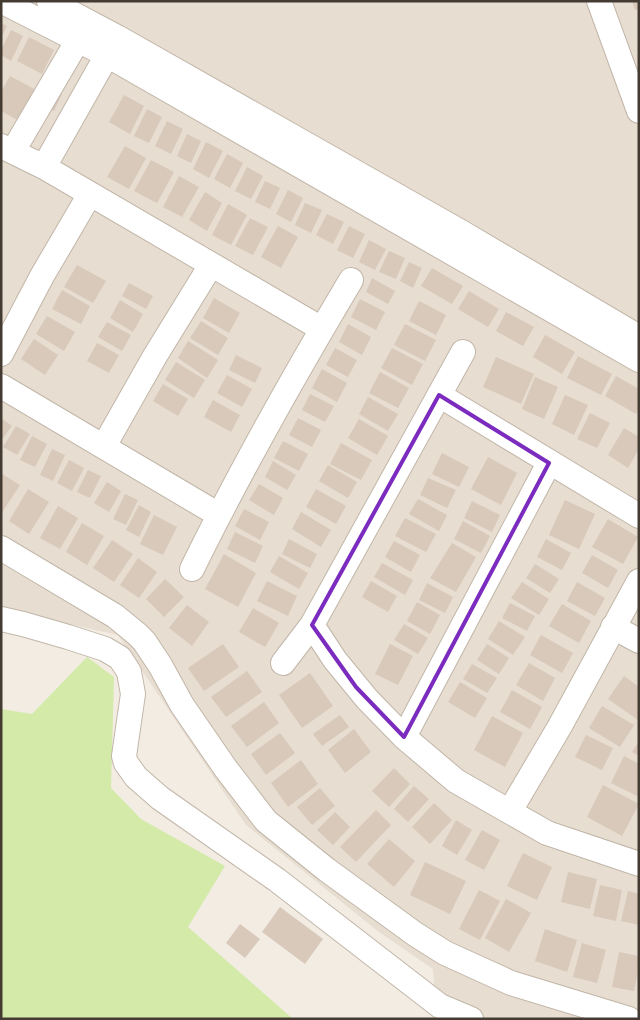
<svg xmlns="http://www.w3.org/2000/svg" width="640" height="1020" viewBox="0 0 640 1020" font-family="'Noto Sans',sans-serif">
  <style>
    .residential { fill: #e7ddd0 }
    .green { fill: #d3eaa8 }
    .building { fill: #d8c9bb }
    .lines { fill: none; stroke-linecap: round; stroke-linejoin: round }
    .minor-casing { stroke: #c1b6a8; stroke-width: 26 }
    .minor { stroke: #fff; stroke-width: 24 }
    .marked { fill: none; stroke: #7b2cbf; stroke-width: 4; stroke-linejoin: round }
  </style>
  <rect width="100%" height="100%" fill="#f2ece3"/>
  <!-- residential -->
  <path class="residential" d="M1,1H639V1019H436L433,969L379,932L246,825L118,635L1,609Z"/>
  <!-- green -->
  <path class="green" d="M87,657L114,677L111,788L141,819L225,866L188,927L293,1019H1V709L32,714Z"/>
  <!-- building -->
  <path class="building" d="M632,1H639V9L635,10Z
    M1,23L7,26L1,38Z
    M11,30L23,36L11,61L1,55V50Z
    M29,37L54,50L42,74L17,61Z
    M10,76L38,91L21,122L1,111V92Z
    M52,89L62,94L54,111L44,106Z
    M124,95L144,106L130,134L109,122Z
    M147,109L162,117L149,143L134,136Z
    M167,121L183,129L171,154L155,146Z
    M187,134L201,141L191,163L177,156Z
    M206,142L223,151L209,178L193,169Z
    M125,146L146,158L129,189L107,177Z
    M227,154L243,163L230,188L214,179Z
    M151,160L174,172L157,203L134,191Z
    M247,167L263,176L251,199L235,191Z
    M179,176L199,187L182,217L163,207Z
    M265,181L280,188L270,209L255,202Z
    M288,190L303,198L291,222L276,214Z
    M205,192L222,203L207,231L189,220Z
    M305,203L322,210L311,233L295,225Z
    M228,204L247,215L231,245L212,235Z
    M327,214L344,222L333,244L316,235Z
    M250,218L268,227L253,255L235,246Z
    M278,226L298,237L281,268L261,257Z
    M349,226L365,234L353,258L337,250Z
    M369,240L386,249L375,270L359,262Z
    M389,251L405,258L396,279L379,272Z
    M409,262L422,268L413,288L400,281Z
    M77,265L106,281L93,303L64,287Z
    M432,268L463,286L452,304L421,286Z
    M372,278L395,291L388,304L366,292Z
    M129,283L153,296L146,309L122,296Z
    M62,290L90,306L81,324L52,309Z
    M469,291L499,309L488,327L458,309Z
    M214,298L240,313L229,333L203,318Z
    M360,299L385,312L376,330L351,317Z
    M120,300L143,314L133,332L110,318Z
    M419,301L446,315L436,335L409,321Z
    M506,312L534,327L523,346L496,331Z
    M47,316L75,332L64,351L36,334Z
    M201,321L228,338L218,355L190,338Z
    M107,322L131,335L122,351L98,337Z
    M348,324L371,337L362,355L339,342Z
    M405,324L436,340L425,361L394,345Z
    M545,335L575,352L562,374L533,357Z
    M34,339L58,355L45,375L21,359Z
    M188,341L218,360L207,378L178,358Z
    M97,343L119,355L109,373L87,361Z
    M335,348L357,360L348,377L326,365Z
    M392,348L423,364L412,385L381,368Z
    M236,355L262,368L255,383L229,370Z
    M578,356L612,374L601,395L567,378Z
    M496,357L534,374L521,404L483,387Z
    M176,362L205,380L194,398L165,380Z
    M322,369L347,383L337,402L312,388Z
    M380,372L409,388L398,408L369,393Z
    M227,375L252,389L242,407L217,393Z
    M616,376L639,389V409L636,414L605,396Z
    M535,377L558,387L544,419L522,409Z
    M163,384L188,399L178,416L153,401Z
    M310,394L334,406L325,422L302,410Z
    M565,395L588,405L574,435L552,424Z
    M368,397L398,414L388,431L359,414Z
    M213,400L240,415L231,432L204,417Z
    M590,413L610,423L597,448L577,439Z
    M1,418L12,426L1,441Z
    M298,418L321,430L312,447L289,435Z
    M359,419L388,436L377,455L348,438Z
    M16,426L30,434L17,455L3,447Z
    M624,428L639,437V449L628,468L608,455Z
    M32,436L47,444L35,467L20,460Z
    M283,441L308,454L299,471L274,458Z
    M341,443L372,460L361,480L330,464Z
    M52,449L65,455L53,481L40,475Z
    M442,453L469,467L459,487L432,474Z
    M488,457L517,473L501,505L471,489Z
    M69,460L84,468L72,491L57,483Z
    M273,461L296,475L287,490L265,477Z
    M328,465L357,482L348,498L319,481Z
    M88,470L101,476L90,498L77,492Z
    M2,474L20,485L1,514V475Z
    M428,478L456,490L447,508L420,495Z
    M107,482L121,491L109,512L94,503Z
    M259,484L283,498L274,515L249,500Z
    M28,489L49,502L29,534L9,521Z
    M316,489L346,506L336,524L306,507Z
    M125,494L138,500L126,525L113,519Z
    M418,499L447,515L439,531L409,514Z
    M565,500L595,514L579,549L549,535Z
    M472,501L500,515L492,532L464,518Z
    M139,505L151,512L139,537L126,530Z
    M58,506L78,518L60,549L40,538Z
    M244,509L269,522L260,540L235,526Z
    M301,512L331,530L321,547L292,529Z
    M154,515L177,527L163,555L140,544Z
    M405,518L436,534L426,552L395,536Z
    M608,519L638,537L623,564L592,547Z
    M463,521L490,536L481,553L454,539Z
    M82,523L104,536L87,565L66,552Z
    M235,532L263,546L255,563L227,549Z
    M289,539L317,554L310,568L282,554Z
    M546,539L571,553L562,570L537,557Z
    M112,540L133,554L114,582L93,568Z
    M394,541L420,555L411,572L385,557Z
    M452,543L476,557L456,592L430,578Z
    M224,554L256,573L238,607L205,589Z
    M592,555L618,570L608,588L582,573Z
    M279,556L308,573L299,589L270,572Z
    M138,558L157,572L139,598L120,585Z
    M382,563L413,580L405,595L374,577Z
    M535,564L559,579L550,593L526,578Z
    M165,579L184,597L164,617L146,599Z
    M267,581L297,596L288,616L257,601Z
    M371,581L397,596L388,612L362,597Z
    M522,582L549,599L539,615L511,598Z
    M577,582L605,598L595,616L567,601Z
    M427,583L453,597L445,613L419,600Z
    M417,602L440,615L430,634L407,621Z
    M510,603L535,616L527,631L502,618Z
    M562,604L591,621L579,643L549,626Z
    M187,605L209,622L192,646L169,628Z
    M253,608L279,623L265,647L239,632Z
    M499,621L525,637L513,655L488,639Z
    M404,624L428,638L418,654L394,640Z
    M541,635L573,653L562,673L530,655Z
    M223,644L239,667L204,691L188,668Z
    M390,644L413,656L398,685L375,674Z
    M487,644L509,658L499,674L477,660Z
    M529,663L555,678L543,701L516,685Z
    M472,664L497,678L487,693L463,679Z
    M247,671L262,692L226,717L211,697Z
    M310,673L333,706L302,728L279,695Z
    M624,676L639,687L638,720L608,699Z
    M460,682L487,698L475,718L448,702Z
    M512,690L542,707L530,729L500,712Z
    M264,702L279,723L247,747L231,726Z
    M602,706L634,725L620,747L589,728Z
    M340,715L349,727L322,746L313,734Z
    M492,716L523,733L505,767L474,750Z
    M354,729L371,752L345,773L328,750Z
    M280,733L295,753L266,775L251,754Z
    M586,735L613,748L602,770L575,757Z
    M639,741V756L632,752Z
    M624,756L639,764V797L611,783Z
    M301,760L318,784L288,807L271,783Z
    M394,768L410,784L389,807L372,791Z
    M603,785L639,804L622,836L587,817Z
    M414,786L429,799L408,822L394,809Z
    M320,788L335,806L312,825L297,807Z
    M434,803L452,820L430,844L412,827Z
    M376,810L391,825L356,862L340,847Z
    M335,812L350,827L333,845L317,830Z
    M456,820L472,830L457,855L442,846Z
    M482,830L500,840L484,870L465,860Z
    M389,839L415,861L394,887L367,864Z
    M523,853L552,867L537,900L507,886Z
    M425,862L466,881L450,914L410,895Z
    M568,872L597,879L590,909L561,902Z
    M600,885L622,890L616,921L593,916Z
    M479,890L500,901L480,940L459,929Z
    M628,891L639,894V925L621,921Z
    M506,899L531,913L509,952L485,938Z
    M280,907L323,939L305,964L262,932Z
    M240,924L260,939L245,958L226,943Z
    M545,929L577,940L567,972L535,961Z
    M582,943L606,950L597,983L573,977Z
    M619,952L639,956V967L634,991L612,987Z"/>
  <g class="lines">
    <!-- minor casing -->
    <g class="minor-casing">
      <path id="minor" d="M1,1L107,55L639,360
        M49,1L117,37L461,232L639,337
        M599,1L639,111
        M1,146L44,167L322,329
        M13,151L85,28
        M44,167L115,41
        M1,354L42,276L90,194
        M1,386L219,515
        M439,395L639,516
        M104,446L155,356L211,265
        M1,548L115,616L137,634L144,641L160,665L182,705L226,769L266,821L327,870L415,934L445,953L511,983L629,1019
        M192,569C240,471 295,374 351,280
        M1,619L23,624L68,637L105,649L120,658L129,672L133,694L124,756L126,763L136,777L160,798L277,880L440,1006L471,1019
        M312,625L335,660L367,699L404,737L456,781L547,833L639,864
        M613,627L639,641
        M283,663L312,625L463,352
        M404,737L549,463
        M510,811L560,726L639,581"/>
    </g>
    <!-- minor -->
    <use href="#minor" class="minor"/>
  </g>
  <!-- marked area -->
  <path class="marked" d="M439,395L549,463L404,737L356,687L312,625Z"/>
  <!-- border -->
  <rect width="640" height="1020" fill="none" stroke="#443c33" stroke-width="5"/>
</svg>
